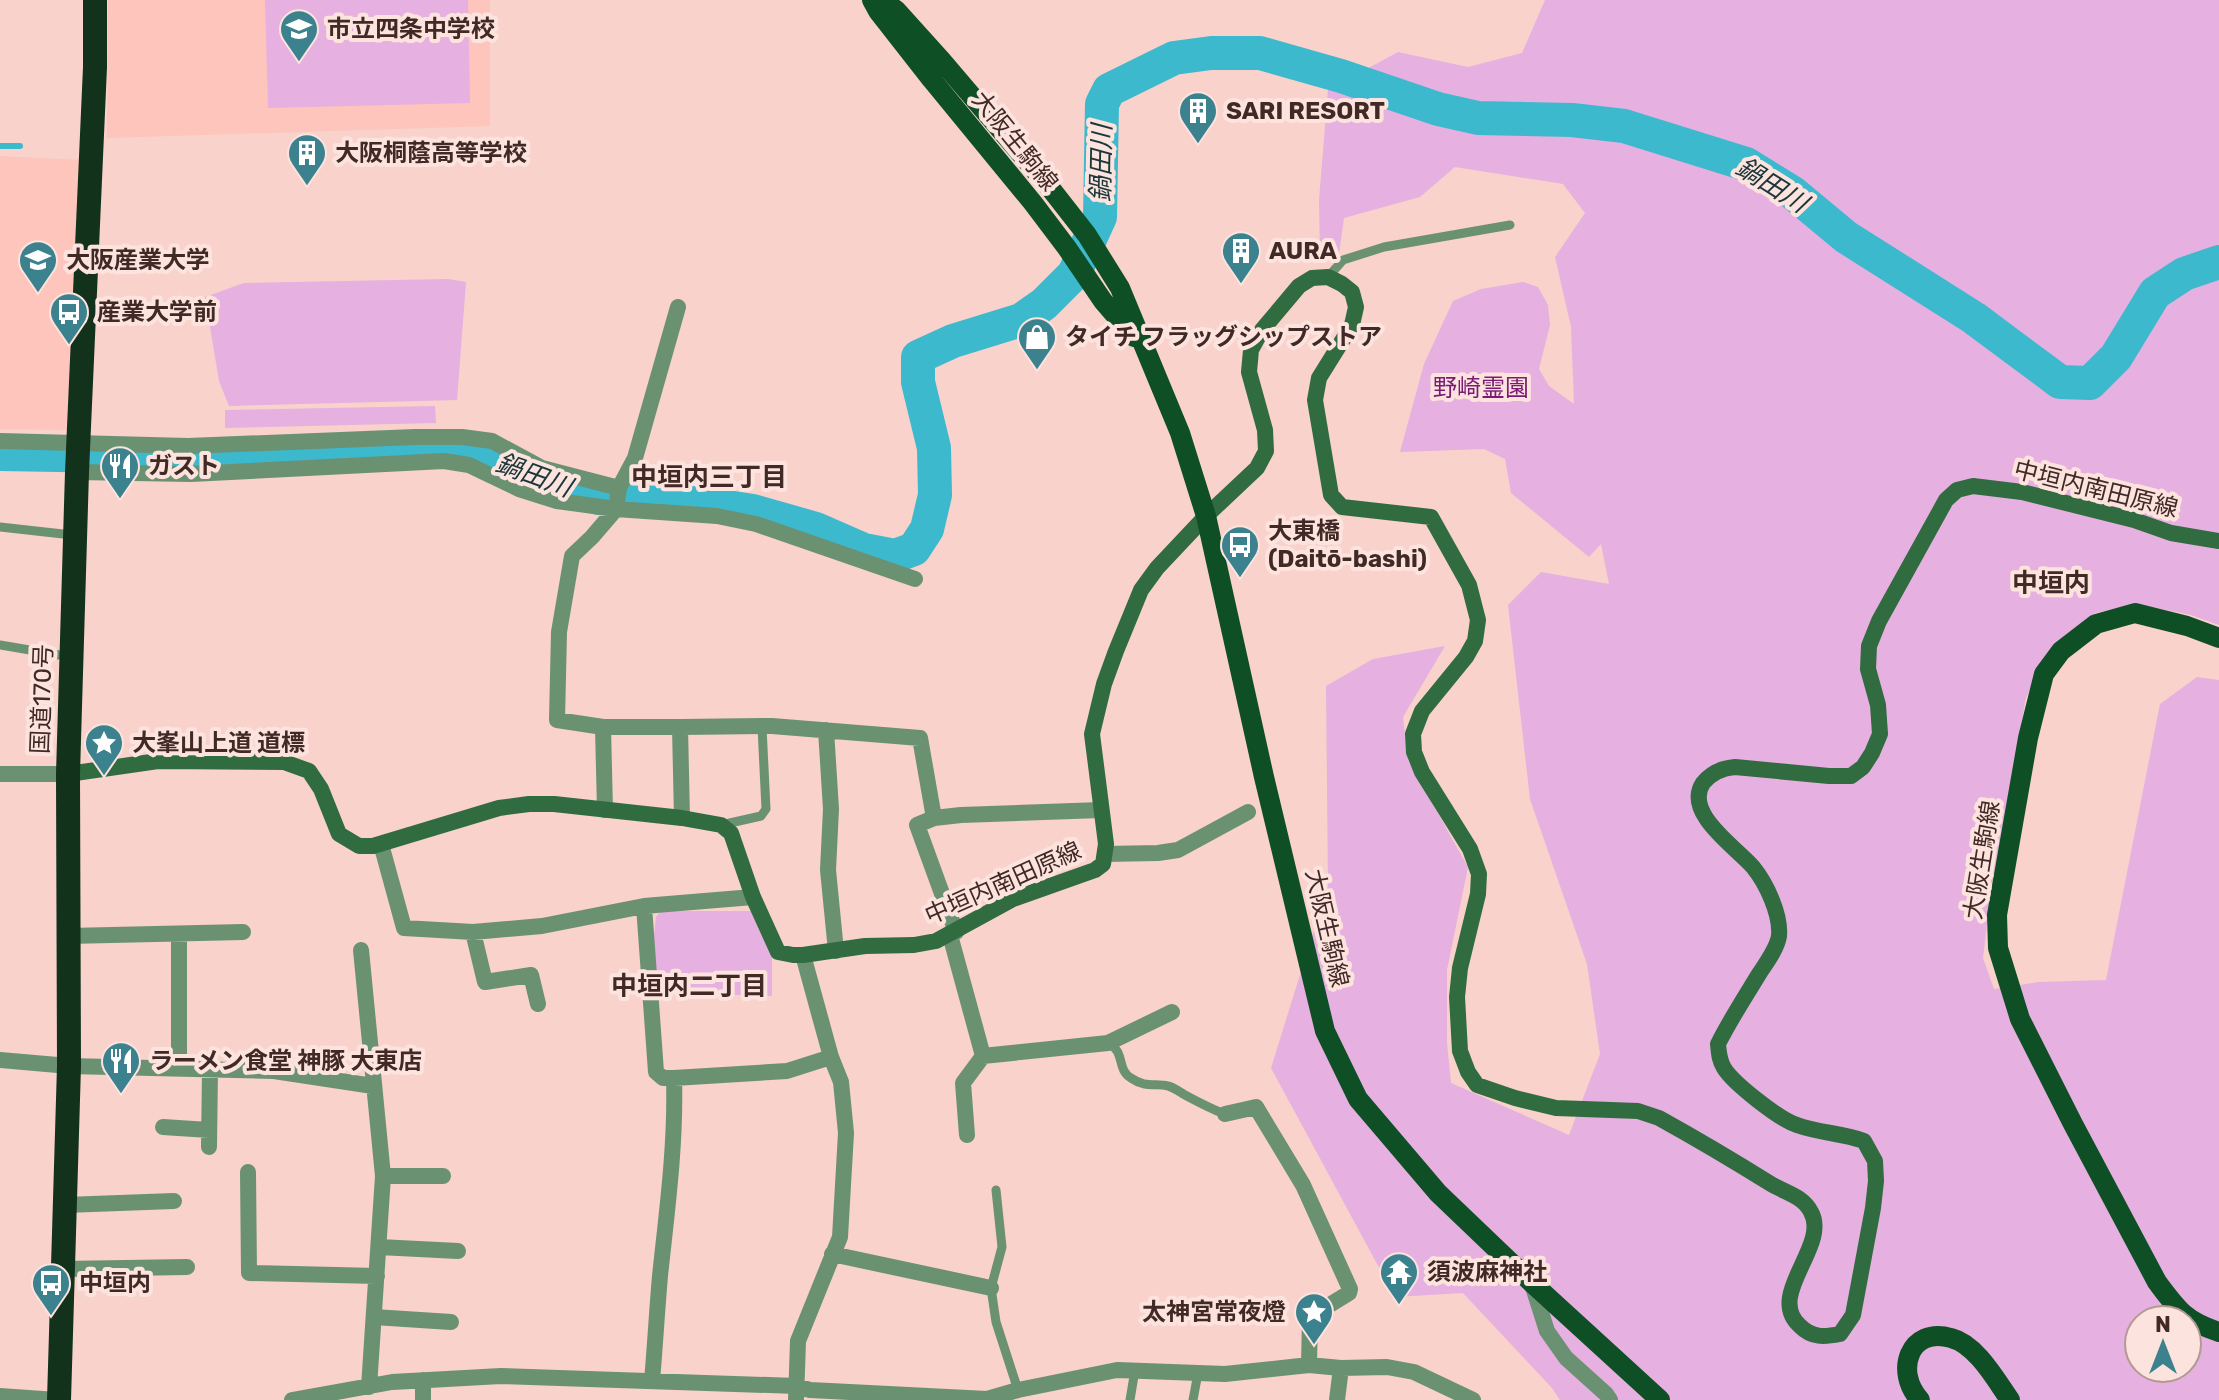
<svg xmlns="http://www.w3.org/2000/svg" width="2219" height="1400" viewBox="0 0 2219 1400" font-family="Rubik,'Noto Sans JP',sans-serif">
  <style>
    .built { fill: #fdc5bb }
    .green { fill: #e6b0e0; fill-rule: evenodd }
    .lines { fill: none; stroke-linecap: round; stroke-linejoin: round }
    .stream { stroke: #3cb9cd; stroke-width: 6 }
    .river { stroke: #3cb9cd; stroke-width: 34 }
    .lane { stroke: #6b9173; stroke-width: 9 }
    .street { stroke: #6b9173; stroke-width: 16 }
    .secondary { stroke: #316c41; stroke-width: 16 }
    .primary { stroke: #0f4f25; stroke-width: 20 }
    .highway { stroke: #13321b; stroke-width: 24 }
    .labels { text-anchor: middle; stroke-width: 8; stroke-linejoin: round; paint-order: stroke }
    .poi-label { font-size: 24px; font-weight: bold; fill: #412925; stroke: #fce3de; text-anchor: start }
    .street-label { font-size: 24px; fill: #412925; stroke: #fce3de }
    .park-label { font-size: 24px; fill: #7a1976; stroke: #fce3de }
    .water-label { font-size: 26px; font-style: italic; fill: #1c373b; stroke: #fce3de }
    .neighbourhood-label { font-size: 26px; font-weight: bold; fill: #412925; stroke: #fce3de }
  </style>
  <rect width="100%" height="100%" fill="#f8d2cb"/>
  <!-- built -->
  <path class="built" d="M108,0H490V126L107,138Z
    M0,156L81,160L70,430L0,429Z"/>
  <!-- green -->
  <path class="green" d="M265,0H468L470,103L268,108Z
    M1545,0H2219V625L2191,615L2136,604L2095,613L2045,657L2026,698L1991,890L1983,958L1994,989L2039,982L2106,980L2160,704L2197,677L2219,680V1400H1560L1552,1388L1463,1293L1395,1297L1271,1068L1328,885L1326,686L1373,659L1445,646L1403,717L1408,760L1468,867L1447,970V1043L1451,1083L1569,1135L1600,1054L1587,964L1530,799L1508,605L1541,572L1609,584L1601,544L1589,557L1511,493L1505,459L1484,449L1400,452L1424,364L1453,301L1481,289L1523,282L1538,287L1548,305L1550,325L1539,369L1549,386L1574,404L1571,327L1555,257L1585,213L1563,184L1455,167L1420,197L1344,218L1339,254H1320L1319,200L1328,90L1398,52L1468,67L1522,53ZM2139,1320H2187V1368H2139Z
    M448,279L466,282L457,400L229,406L219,381L205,297L244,283Z
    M435,406L436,423L225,428V410Z
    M661,911H751L772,949V996L648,992L656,917Z"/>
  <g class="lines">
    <!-- stream -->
    <path class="stream" d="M0,146H20"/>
    <!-- river -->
    <path class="river" d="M0,454L234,458L434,448L475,453L548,485L599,498L708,504L753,511L816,529L864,550L895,556L914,549L927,529L935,495L934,448L918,382V357L953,341L1021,320L1044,304L1074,274L1100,217L1102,104L1109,90L1174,58L1211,53H1260L1341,76L1438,109L1478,118L1572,120L1624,126L1746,164L1793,193L1846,237L1974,318L2060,382L2090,383L2116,357L2155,293L2184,274L2219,262"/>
    <!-- lane -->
    <path class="lane" d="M1328,277L1343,260L1384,247L1510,225
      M0,527L72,535
      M0,645L71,657
      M721,825L761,816L766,809L762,727
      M1108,1043C1126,1052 1116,1069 1131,1078C1145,1088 1156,1083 1168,1086C1173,1087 1180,1092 1185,1095C1198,1102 1211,1109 1225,1114
      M996,1190L1002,1247L991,1288L996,1322L1018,1390
      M1130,1400L1135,1370
      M1193,1400L1198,1373"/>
    <!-- street -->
    <path class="street" d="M678,307L635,458L619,488L616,509L592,537L572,556L559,632L557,720L603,727H680L682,818
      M0,441L188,446L415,437H462L492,441L542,468L619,488
      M77,472L191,474L444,461L469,465L519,489L557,501L616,509L717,516L756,524L915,579
      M603,727L605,810
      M680,727L772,726L920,738L934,818
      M826,730L831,809L828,870L836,951
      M0,774H68
      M381,844L404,928L473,932L542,926L644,906L753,897
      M1105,854L1158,853L1178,850L1248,812
      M644,906L656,1072L663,1078H674C676,1145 667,1210 660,1276C657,1311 655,1346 652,1381
      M473,932L485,982L531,975L538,1004
      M956,932L917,825L934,818L961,815L1101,810
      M179,934V1068
      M950,935L983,1056L1108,1043L1172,1012
      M68,936L243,932
      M361,950L383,1176L369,1387
      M0,1060L69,1066L274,1071L373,1086
      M674,1078L787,1071L831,1057
      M1225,1114L1256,1107L1303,1185L1350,1289L1349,1293L1310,1317L1309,1365
      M163,1127L209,1130
      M967,1135L963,1083L983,1056
      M209,1147L210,1069
      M248,1172L249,1273L377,1276
      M383,1176H443
      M65,1205L174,1201
      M379,1247L458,1251
      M832,1254L991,1288
      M63,1269L187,1267
      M1532,1284L1547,1331L1566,1358L1606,1394L1610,1400
      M374,1317L451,1322
      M0,1396L57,1400
      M292,1400L392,1382L501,1376L796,1386L810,1390L987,1399L1018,1390L1117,1370L1225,1374L1309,1365L1341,1368L1387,1367L1414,1372L1473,1400
      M423,1400V1380
      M796,1400L798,1341L840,1237L846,1133L841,1082L831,1057L803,955
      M1337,1400L1341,1368"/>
    <!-- secondary -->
    <path class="secondary" d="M68,774L158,761L284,762L309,771L321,789L339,834L359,846H373L499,808L529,804H554L682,818L721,825L731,833L753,897L778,952L793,955H803L865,946L914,945L936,941L1013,899L1095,870L1103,864L1106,844L1092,734L1104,684L1116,651L1141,590L1157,568L1206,516L1257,468L1266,451L1265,430L1249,372L1251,350L1262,330L1299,286L1312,278L1328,277L1342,284L1352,292L1356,307L1352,325L1319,378L1315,400L1331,495L1342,507L1431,517L1469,585L1478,620L1475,641L1466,657L1422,711L1413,734L1414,752L1422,772L1470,849L1479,874L1478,894L1460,968L1457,997L1460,1051L1468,1072L1477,1085L1515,1098L1556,1108L1638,1111L1659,1118C1697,1139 1734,1161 1771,1184C1786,1193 1803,1196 1811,1212C1830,1246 1765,1295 1800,1326C1812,1338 1824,1337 1840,1334L1853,1315L1873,1208L1876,1181L1875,1161L1864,1141C1842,1133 1819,1133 1797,1125C1780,1120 1733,1083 1724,1068C1719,1060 1719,1053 1718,1044C1730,1020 1745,997 1759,974C1766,963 1777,949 1779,936C1781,914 1766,883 1753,867C1737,848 1683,813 1703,783C1712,772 1722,768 1735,767L1829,776H1851L1863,767L1872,753L1880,734L1878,705L1868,669L1869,646L1879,621L1946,500L1957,490L1973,486L2022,492L2134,520L2171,533L2219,541"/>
    <!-- primary -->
    <path class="primary" d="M872,0L878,11L932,80L1033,203L1067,248L1103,301L1134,337
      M881,0L896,10L942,61L1051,189L1087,235L1120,288L1180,433L1206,516L1264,777L1325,1031L1358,1099L1438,1193L1531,1282L1660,1400
      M2219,638L2187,626L2135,613L2096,624L2061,651L2044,674L2028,738L1997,915L1998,948L2020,1019L2073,1124L2157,1282C2178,1310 2185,1321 2219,1332
      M1920,1400C1894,1372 1909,1326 1951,1338C1976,1344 1996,1380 2010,1400"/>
    <!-- highway -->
    <path class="highway" d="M59,1400L69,1066L68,774L77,472L95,67V0"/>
  </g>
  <!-- icons -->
  <defs>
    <g id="school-pin" transform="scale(2)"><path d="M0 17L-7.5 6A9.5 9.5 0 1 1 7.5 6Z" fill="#3c828e" stroke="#fce3de"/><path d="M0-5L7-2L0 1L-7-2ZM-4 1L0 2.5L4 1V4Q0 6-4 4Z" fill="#fff"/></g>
    <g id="building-pin" transform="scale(2)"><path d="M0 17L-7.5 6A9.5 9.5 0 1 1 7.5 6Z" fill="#3c828e" stroke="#fce3de"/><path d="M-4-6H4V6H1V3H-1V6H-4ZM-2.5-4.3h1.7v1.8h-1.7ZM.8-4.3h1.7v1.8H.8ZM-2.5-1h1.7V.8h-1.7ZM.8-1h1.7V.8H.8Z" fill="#fff"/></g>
    <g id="university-pin" transform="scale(2)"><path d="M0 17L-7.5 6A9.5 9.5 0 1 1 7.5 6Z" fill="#3c828e" stroke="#fce3de"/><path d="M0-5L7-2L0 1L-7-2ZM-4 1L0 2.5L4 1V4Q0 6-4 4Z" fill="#fff"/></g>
    <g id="bus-pin" transform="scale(2)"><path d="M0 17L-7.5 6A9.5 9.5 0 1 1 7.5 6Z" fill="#3c828e" stroke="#fce3de"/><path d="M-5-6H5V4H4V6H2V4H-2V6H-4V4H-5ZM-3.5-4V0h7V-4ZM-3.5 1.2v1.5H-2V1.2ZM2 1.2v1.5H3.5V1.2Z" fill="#fff"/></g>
    <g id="shop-pin" transform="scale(2)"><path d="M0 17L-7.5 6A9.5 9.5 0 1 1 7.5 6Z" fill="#3c828e" stroke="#fce3de"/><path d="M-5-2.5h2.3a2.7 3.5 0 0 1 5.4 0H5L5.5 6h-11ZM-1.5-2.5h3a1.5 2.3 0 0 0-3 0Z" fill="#fff"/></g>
    <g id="restaurant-pin" transform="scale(2)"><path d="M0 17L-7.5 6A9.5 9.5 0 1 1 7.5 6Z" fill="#3c828e" stroke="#fce3de"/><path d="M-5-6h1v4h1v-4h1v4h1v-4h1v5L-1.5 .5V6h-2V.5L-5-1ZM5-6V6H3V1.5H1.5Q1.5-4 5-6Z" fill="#fff"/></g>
    <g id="sight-pin" transform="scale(2)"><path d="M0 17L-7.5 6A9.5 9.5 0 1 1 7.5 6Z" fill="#3c828e" stroke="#fce3de"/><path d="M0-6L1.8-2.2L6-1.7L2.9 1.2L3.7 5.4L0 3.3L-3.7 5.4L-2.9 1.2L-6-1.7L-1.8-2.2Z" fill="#fff"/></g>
    <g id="temple-pin" transform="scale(2)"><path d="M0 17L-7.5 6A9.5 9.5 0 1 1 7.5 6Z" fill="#3c828e" stroke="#fce3de"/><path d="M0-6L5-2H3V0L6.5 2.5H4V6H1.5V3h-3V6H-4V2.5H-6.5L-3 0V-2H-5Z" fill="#fff"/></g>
  </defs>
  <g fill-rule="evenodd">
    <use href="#school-pin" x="299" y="29"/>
    <use href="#building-pin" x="1198" y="111"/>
    <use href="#building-pin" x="307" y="153"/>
    <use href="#building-pin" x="1241" y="251"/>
    <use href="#university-pin" x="38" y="260"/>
    <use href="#bus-pin" x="69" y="312"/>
    <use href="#shop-pin" x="1037" y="337"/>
    <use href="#restaurant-pin" x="120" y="466"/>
    <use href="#bus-pin" x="1240" y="545"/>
    <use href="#sight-pin" x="104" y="743"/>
    <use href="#restaurant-pin" x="121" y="1061"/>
    <use href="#temple-pin" x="1399" y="1272"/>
    <use href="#bus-pin" x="51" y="1283"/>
    <use href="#sight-pin" x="1314" y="1312"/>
  </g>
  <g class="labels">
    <!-- poi labels -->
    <g class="poi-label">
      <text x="327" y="37">市立四条中学校</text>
      <text x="1226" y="119">SARI RESORT</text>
      <text x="335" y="161">大阪桐蔭高等学校</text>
      <text x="1269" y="259">AURA</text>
      <text x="66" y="268">大阪産業大学</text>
      <text x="97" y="320">産業大学前</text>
      <text x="1065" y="345">タイチ フラッグシップストア</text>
      <text x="148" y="474">ガスト</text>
      <text x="1268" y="539">大東橋<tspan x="1268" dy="28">(Daitō-bashi)</tspan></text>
      <text x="132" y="751">大峯山上道 道標</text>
      <text x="149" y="1069">ラーメン食堂 神豚 大東店</text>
      <text x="1427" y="1280">須波麻神社</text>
      <text x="79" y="1291">中垣内</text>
      <text x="1286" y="1320" text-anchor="end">太神宮常夜燈</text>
    </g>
    <!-- street labels -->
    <g class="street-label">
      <text transform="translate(1015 141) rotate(51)" y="8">大阪生駒線</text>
      <text transform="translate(2096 489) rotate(14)" y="8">中垣内南田原線</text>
      <text transform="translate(42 699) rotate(-88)" y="8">国道170号</text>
      <text transform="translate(1982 860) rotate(-81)" y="8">大阪生駒線</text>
      <text transform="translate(1003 883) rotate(-24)" y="8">中垣内南田原線</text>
      <text transform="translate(1327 928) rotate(77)" y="8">大阪生駒線</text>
    </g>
    <!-- park labels -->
    <g class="park-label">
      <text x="1481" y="396">野崎霊園</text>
    </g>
    <!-- water labels -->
    <g class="water-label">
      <text transform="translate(1101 163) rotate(-89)" y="9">鍋田川</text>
      <text transform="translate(1772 185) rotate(32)" y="9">鍋田川</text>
      <text transform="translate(534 475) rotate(20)" y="9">鍋田川</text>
    </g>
    <!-- neighbourhood labels -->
    <g class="neighbourhood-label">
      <text x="709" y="486">中垣内三丁目</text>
      <text x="2051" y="592">中垣内</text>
      <text x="689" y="995">中垣内二丁目</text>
    </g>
  </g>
  <!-- north arrow -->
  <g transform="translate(2163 1344)"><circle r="38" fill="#fce3de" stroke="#b19994" stroke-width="2"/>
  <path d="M0-6L14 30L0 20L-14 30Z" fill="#3c828e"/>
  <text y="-12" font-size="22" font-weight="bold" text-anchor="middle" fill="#412925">N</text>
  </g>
</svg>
